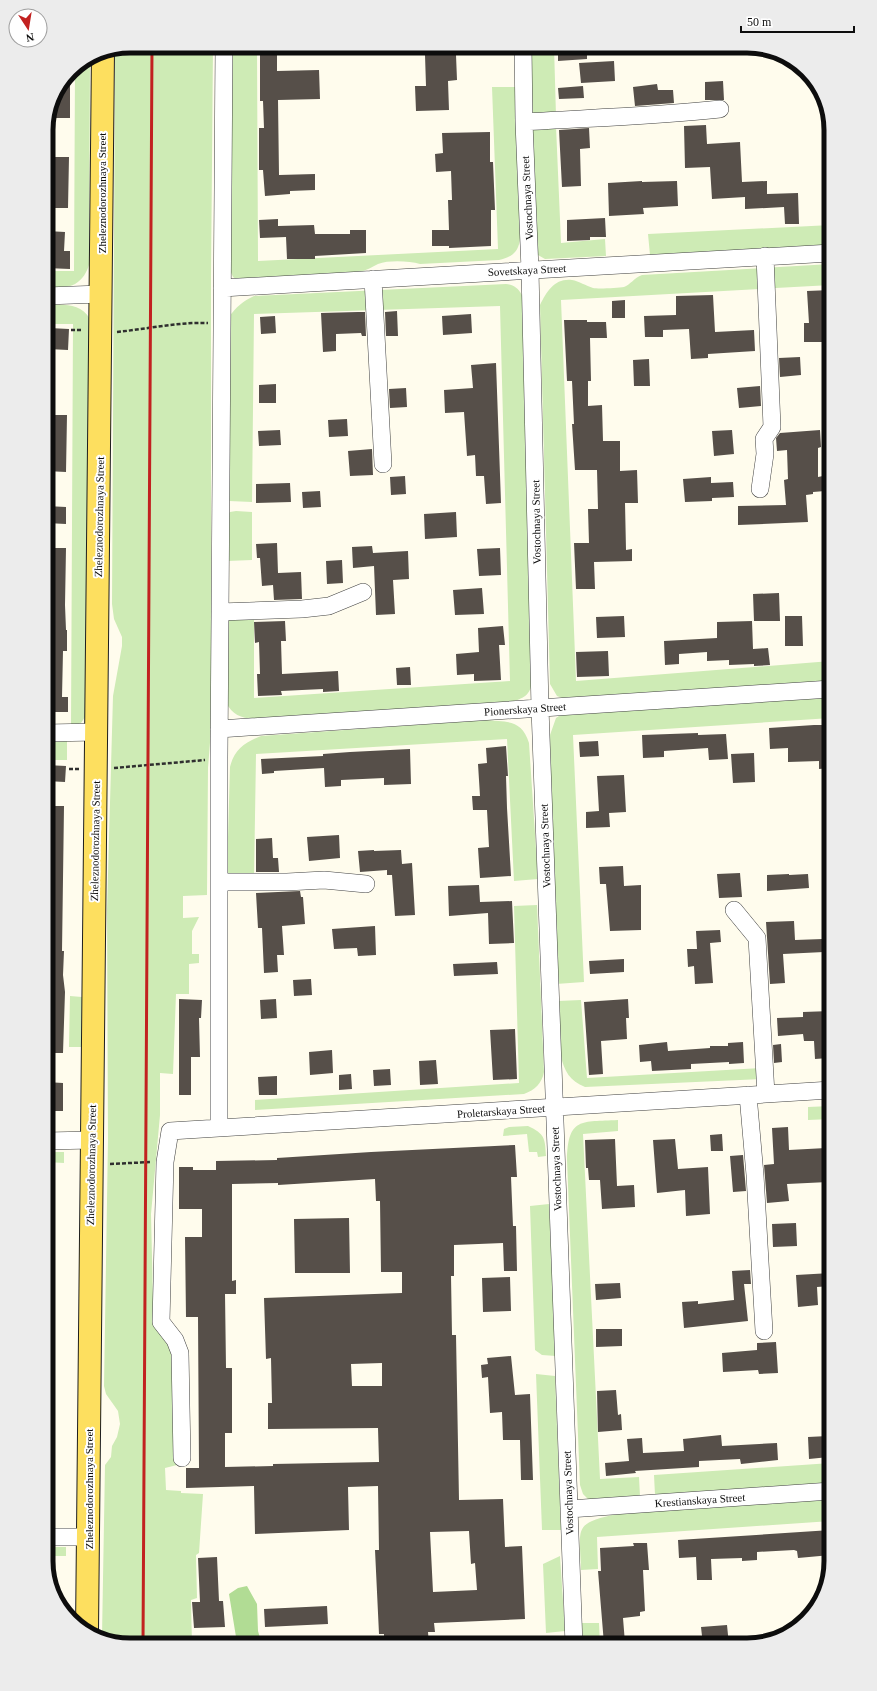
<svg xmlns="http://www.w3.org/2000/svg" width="877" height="1691" viewBox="0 0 877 1691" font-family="'Times New Roman',serif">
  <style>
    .green { fill: #ceebb5 }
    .forest { fill: #b1dc94 }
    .building { fill: #564f49; fill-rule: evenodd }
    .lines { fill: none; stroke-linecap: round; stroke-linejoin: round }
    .minor-casing { stroke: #404040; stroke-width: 18 }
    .major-casing { stroke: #1e1e1e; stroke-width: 24 }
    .path { stroke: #2f2f2f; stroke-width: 2.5; stroke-dasharray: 4 2; stroke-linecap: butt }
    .minor { stroke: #fff; stroke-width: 17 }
    .major { stroke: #fddf5f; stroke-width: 22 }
    .rail { stroke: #c22120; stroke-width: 3 }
    .labels { text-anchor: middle; stroke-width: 4; stroke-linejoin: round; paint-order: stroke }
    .street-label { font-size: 11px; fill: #0d0d0d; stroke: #fff }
    .rim { fill: none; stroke: #0d0d0d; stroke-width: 5 }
  </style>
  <rect width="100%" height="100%" fill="#fffced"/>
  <!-- green -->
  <path class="green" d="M130,46H213L211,278V730L208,768L207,895L183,896V918L199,917L192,931V954H199V963L189,964V994H176L173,1074L160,1073V1115L151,1214L153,1300L176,1364L177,1465L165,1468L166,1490L181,1491V1493L203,1494L199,1553L196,1555L197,1598L191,1600L192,1645H125L102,1636L105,1465L111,1457L112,1446L117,1437L120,1424L118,1411L106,1394L104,1386L108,1139L107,910L113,696L122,646V637L114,619L112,604L115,49Z
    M229,46H257L258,261L498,249L492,87H515L520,238C519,252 512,257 499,260L420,264C409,261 389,260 378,264C372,267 367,270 360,272L236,279L233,277L229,268Z
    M527,46H554L556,116L527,118Z
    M90,58L89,265C82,287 66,289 46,289V271H74L75,68Z
    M556,126L561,243L605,239L606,256L545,259L538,255L536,248L527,128Z
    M831,225V245L650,255L648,234Z
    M831,264V285L561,300L576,681L831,661V682L565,699L557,696L550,684L540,305C547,291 555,278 572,280C579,281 586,286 593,288C598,289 618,288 624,287C630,285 634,278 642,275Z
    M506,284C514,285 518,288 522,295L532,681C531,695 523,699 510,702L254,719C241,718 232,715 226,702V615H254V698L510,681L500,306L254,314L252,502L229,501V317C236,307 243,301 254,296Z
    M46,305C63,305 80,302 90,319L87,714L81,723L71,727L73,324H46Z
    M236,511L252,512V560L227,561L228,514L230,512Z
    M831,692V718L573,735L584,982L556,984L550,735L556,718L562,714Z
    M485,720C506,722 522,719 529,743L538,879L514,881L507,739L256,754L254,879L229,875L227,872L230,767C234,750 245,742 261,736Z
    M67,741V760H46V742Z
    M537,905L544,1072C542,1083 535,1090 524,1094L255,1110V1100L519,1083L514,906Z
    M70,996L82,997L81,1047H69Z
    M581,1000L587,1078L761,1068L762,1079L585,1087C570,1081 564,1071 561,1056L558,1001Z
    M831,1106V1119L808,1120V1107Z
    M618,1120V1131L583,1134L600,1479L639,1477L640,1496L589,1500L583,1494L580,1485L567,1160C568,1117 581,1122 618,1120Z
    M528,1126C545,1134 545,1138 546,1156L538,1157L537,1152H529L527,1134L503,1136L504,1129L509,1127Z
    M46,1152H64V1163L46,1162Z
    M549,1204L556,1356L542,1355L535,1350L530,1206Z
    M536,1374L555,1376L561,1530H542Z
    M831,1463V1484L655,1495L654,1475Z
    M831,1498V1521L597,1537L598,1569L581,1570C580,1528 572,1523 618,1514L771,1501Z
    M46,1547H66V1556H46Z
    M560,1556L565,1631L546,1633L543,1564Z
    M582,1623H599L600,1645H583Z"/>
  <!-- forest -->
  <path class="forest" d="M247,1586L257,1604L258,1631L262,1645H235L237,1643L229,1594L238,1588Z"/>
  <!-- building -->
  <path class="building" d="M587,48V59L558,61V49Z
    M277,50V71L319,70L320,99L278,100L279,175L315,174V190L290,191V194L265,196L263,170H259V128H264L263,101H260V51Z
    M425,55H456L457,80L448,81L449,110L416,111L415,86H426Z
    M614,61L615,81L581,83L579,63Z
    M70,72V118H48L52,98Z
    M723,81L724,100H705V82Z
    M657,84L658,90H673L674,103L635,106L633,87Z
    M583,86L584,98L559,99L558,88Z
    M706,125L707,144L740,142L742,182L767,181V194L798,193L799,224H785L784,207L745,209V197L712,199L710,167L685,168L684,126Z
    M589,128L590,148L580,149L581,186L562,187L559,130Z
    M490,132V162H493L495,210H491V246L449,248V246H432V230H449L448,200H452L451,171L436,172L435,154L443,153L442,133Z
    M46,157H69L68,208H46Z
    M642,181V182L677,181L678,206L643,208L644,214L609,216L608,183Z
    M605,218L606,237H590V240L567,241V220Z
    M278,219V226L314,225L315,234H350V230H366V253L315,256V259H287L286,237L260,238L259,220Z
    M47,231L65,232L64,251H70V269L46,268Z
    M831,290V308H829L830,342H804V323H809L807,291Z
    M713,295L715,332L754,330L755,351L708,354V358L691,359L689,329L663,330V337H645L644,316L676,315V296Z
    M625,300V318H612V301Z
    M397,311L398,336H386L385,312Z
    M358,312H365L366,336H362L361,333L336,334V351L323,352L321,313Z
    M471,314L472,333L443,335L442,316Z
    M275,316L276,333L261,334L260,317Z
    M564,320H587V322H606L607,338H590L591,381H588V406L602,405L603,441H620V471L637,470L638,503H625L626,550L632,549V561L594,562L595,589H576L574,543H589L588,509H598L597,470H575L572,424H574L572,381H567Z
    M49,328L69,329L68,350L48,349Z
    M800,357L801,375L780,377L779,358Z
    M649,359L650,386H634L633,360Z
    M496,363L501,503L486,504L484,476H476L475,455L467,456L464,412L445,413L444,390L473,388L471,365Z
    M276,384V403H259V385Z
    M760,386L761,406L739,408L737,388Z
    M406,388L407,407L390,408L389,389Z
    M46,415H67L66,472L46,471Z
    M347,419L348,436L329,437L328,420Z
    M280,430L281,445L259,446L258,431Z
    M732,430L734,454L714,456L712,431Z
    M820,430L821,447L818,448V477L823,476L825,491L813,492V494L806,495L808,522L738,525V506L786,505L784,480L788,479L787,450L777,451L776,438L780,433Z
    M372,449L373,475L350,476L348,451Z
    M405,476L406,494L391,495L390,477Z
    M711,477V483L733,482L734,497L712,498V501L685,502L683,479Z
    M290,483L291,502L256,503V484Z
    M320,491L321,507L303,508L302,492Z
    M46,506L66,507V524L46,523Z
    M456,512L457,537L425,539L424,514Z
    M277,543L278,573L301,572L302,599L274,600L273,585L262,586L260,558H257L256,544Z
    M372,546L373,553L408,551L409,579L393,580L395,614L376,615L374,566L353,568L352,547Z
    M48,548H66L65,605L66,630H67V651H63L62,697H68V712H47L46,635L47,605H51L52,562H48Z
    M500,548L501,575L479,576L477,549Z
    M342,560L343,583L327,584L326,561Z
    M482,588L484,614L455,615L453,590Z
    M779,593L780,621H754L753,594Z
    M624,616L625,637L597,638L596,617Z
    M785,616H802L803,646H785Z
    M285,621L286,641H281L282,674L338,671L339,691L323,692V689L281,691L282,695L258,696L257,674H260L259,642L255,643L254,622Z
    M752,621L753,649L768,648L770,665L754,666V664L729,665V660L707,661V652L679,654V664L665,665L664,641L717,638V622Z
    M503,626L505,645H499L501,680L474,681V674L457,675L456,654L479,652L478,628Z
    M608,651L609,676L577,677L576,652Z
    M410,667L411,685H397L396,668Z
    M814,725H831V768L819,769V761L788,762V748L770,749L769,728Z
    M698,733V735L726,734L728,759L709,760L708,748L664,751V757L643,758L642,735Z
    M598,741L599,756L580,757L579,742Z
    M506,746L508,776H506L507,808L511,876L480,878L478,848L489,847L487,810H473L472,796H480L478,764L487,763L486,748Z
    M410,749L411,784L384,785V778L341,780V786L325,787L324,768L274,771V773L262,774L261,759L323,756V754L350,752Z
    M754,753L755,782L733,783L731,754Z
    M46,765L66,766L65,782L46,781Z
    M624,775L626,812L609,813L610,827L586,828V812L599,811L597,776Z
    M51,806H64L62,951H64L63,975L65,992L63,1053H46V1038H51L52,1012H46L47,869L48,842H50Z
    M339,835L340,858L309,861L307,837Z
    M272,838L273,858H278L279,872H256V839Z
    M374,850V851L401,850L402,864L412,863L415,915L395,916L392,875H387V870L360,872L358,851Z
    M623,866L624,886L641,885V930L610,931L606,884H600L599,867Z
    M740,873L742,897L719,898L717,874Z
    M789,874V875L808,874L809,888L767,891V875Z
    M479,885L480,902L512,901L514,943L489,944L488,913L449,916L448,886Z
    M300,891L301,897H303L305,924L282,926L284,955H277L278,972L264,973L262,928H258L256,893Z
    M794,921L795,940L823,939L824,952L783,954L785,983L770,984L766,922Z
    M375,926L376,955L358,956L357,948L334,949L332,929Z
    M720,930L721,942L710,943L713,983L695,984L694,966L688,967L687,949H697L696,931Z
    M624,959V972L590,974L589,961Z
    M497,962L498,974L454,976L453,964Z
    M311,979L312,995L294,996L293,980Z
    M179,999L202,1000L201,1018H199L200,1057H191V1095H179Z
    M276,999L277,1018L261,1019L260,1000Z
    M628,999L629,1018H626L627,1039L601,1041L603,1074L589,1075L584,1002Z
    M831,1011V1027H827L829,1058L815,1059L814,1041H804L803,1034L778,1036L777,1018L803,1017V1012Z
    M515,1029L517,1079L493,1080L490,1030Z
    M667,1042L668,1051L710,1048V1046H728V1043L743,1042L744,1063L729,1064V1062L691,1064V1069L652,1071L651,1061L640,1062L639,1045Z
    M781,1044L782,1062L774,1063L773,1045Z
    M332,1050L333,1073L310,1075L309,1052Z
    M436,1060L438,1084L420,1085L419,1061Z
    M390,1069L391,1085L374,1086L373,1070Z
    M351,1074L352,1089L339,1090V1075Z
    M277,1076V1095H259L258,1077Z
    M46,1082L63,1083V1111H46Z
    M788,1127L789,1150L826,1148L828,1182L787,1184L789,1201L767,1203L764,1165L774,1164L772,1128Z
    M722,1134L723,1151H711L710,1135Z
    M615,1139L617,1186L634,1185L635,1207L602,1209L600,1180H589L588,1168H586L585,1140Z
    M675,1139L678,1169L708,1167L710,1214L686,1216L685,1190L657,1193L653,1140Z
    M515,1145L517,1177H511L513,1226H516L517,1271H504L503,1243L454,1245V1276H451L452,1335H456L459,1500L503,1499L505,1547L522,1546L525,1619L434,1623L435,1632H428L429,1645H384V1634H379L375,1550H379L378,1486L348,1487L349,1530L255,1534L254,1486L186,1488V1468H199L198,1317H186L185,1237H202V1209H179V1167H193V1170H216V1161L277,1160V1158L371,1152ZM375,1179L376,1201H380L381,1272H402V1293L264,1298L266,1359L271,1358L272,1403H268V1429L378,1428L379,1462L273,1464V1466L225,1467V1433H232V1368H226L225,1294H236V1280L232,1281V1184L278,1183V1185ZM382,1363V1386H352L351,1364ZM469,1531L471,1564L475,1563L477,1590L433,1592L430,1532Z
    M743,1155L746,1191L733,1192L730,1156Z
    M349,1218L350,1273H295L294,1219Z
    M796,1223L797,1246L773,1247L772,1224Z
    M750,1270L751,1284H744L748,1321L684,1328L682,1302L698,1301V1304L734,1300L732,1271Z
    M831,1273V1286L817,1287L818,1305L798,1307L796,1275Z
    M510,1277L511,1311L483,1312L482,1278Z
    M620,1283L621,1298L596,1300L595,1284Z
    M596,1329H622V1346L596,1347Z
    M776,1342L778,1373L759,1374L758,1370L723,1372L722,1353L757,1350V1343Z
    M511,1356L515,1395L530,1394L533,1480H521L520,1440H503L502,1412L490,1413L488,1377L482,1378L481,1365L488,1364L487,1358Z
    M616,1390L618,1415L621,1414L622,1430L598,1432L597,1391Z
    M721,1435L722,1446L777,1443L778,1460L741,1464L740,1459L699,1461V1467L635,1471L636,1473L606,1476L605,1463L629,1461L627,1439L642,1438L643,1453L684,1451L683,1439Z
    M828,1436L829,1457L809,1459L808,1437Z
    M831,1530V1555L798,1558L797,1551L794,1550L757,1552V1560L742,1561V1558L711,1559L712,1580H697L696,1557L679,1558L678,1540Z
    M633,1543H647L649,1570H643L645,1611L640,1612V1616L623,1618L625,1643L604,1644L598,1571H601L600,1548L634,1546Z
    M217,1557L219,1601H223L225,1627L194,1628L192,1602H200L198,1558Z
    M327,1606L328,1624L265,1627L264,1609Z
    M727,1625L729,1645H703L701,1627Z"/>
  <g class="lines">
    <!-- minor casing -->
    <g class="minor-casing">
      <path id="minor" d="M523,46L524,122L530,270L540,708L574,1645
        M524,122C589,118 655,116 720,109
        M373,279L383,464
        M222,288L831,253
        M46,296L101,294
        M760,489L765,454L764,439L772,427L765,256
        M220,612L302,609L329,606L363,592
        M219,729L831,689
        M46,733L97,732
        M219,882H287L324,880L366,884
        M734,910L757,938L766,1094
        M748,1095L755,1175L764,1331
        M219,1128V758L224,46
        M46,1141L92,1140
        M182,1458L180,1353L175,1340L161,1322L165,1162L170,1131L831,1090
        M569,1509L831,1491
        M46,1537H88"/>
    </g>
    <!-- major casing -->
    <g class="major-casing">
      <path id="major" d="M87,1631L103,51"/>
    </g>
    <!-- path -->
    <path class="path" d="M71,330H82
      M117,332C147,329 177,322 208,323
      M114,768L205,760
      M69,769H79
      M110,1164L151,1162"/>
    <!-- minor -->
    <use href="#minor" class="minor"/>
    <!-- major -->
    <use href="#major" class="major"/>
    <!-- rail -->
    <path class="rail" d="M143,1645L152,46"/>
  </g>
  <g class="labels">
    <!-- street labels -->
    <g class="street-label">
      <text transform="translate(102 193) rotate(-90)" y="4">Zheleznodorozhnaya Street</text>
      <text transform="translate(527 198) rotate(-93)" y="4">Vostochnaya Street</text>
      <text transform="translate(527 270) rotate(-3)" y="4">Sovetskaya Street</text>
      <text transform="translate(99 517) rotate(-89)" y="4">Zheleznodorozhnaya Street</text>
      <text transform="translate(536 522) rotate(-91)" y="4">Vostochnaya Street</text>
      <text transform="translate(525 709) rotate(-4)" y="4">Pionerskaya Street</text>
      <text transform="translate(95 841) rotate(-89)" y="4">Zheleznodorozhnaya Street</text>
      <text transform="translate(545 846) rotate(-92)" y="4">Vostochnaya Street</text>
      <text transform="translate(501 1111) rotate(-4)" y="4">Proletarskaya Street</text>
      <text transform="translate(91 1165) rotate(-89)" y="4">Zheleznodorozhnaya Street</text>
      <text transform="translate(556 1169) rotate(-92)" y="4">Vostochnaya Street</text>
      <text transform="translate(89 1489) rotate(-90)" y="4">Zheleznodorozhnaya Street</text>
      <text transform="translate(568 1493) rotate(-92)" y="4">Vostochnaya Street</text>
      <text transform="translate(700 1500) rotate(-4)" y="4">Krestianskaya Street</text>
    </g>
  </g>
  <!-- crop -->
  <path d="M0 0H877V1691H0ZM130 53H747A77 77 0 0 1 824 130V1561A77 77 0 0 1 747 1638H130A77 77 0 0 1 53 1561V130A77 77 0 0 1 130 53Z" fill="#ececec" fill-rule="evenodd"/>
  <path class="rim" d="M130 53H747A77 77 0 0 1 824 130V1561A77 77 0 0 1 747 1638H130A77 77 0 0 1 53 1561V130A77 77 0 0 1 130 53Z"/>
  <!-- north arrow -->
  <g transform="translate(28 28) rotate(168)"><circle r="19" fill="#ffffff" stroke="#9e9e9e"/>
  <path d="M0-3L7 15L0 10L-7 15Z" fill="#c22120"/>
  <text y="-6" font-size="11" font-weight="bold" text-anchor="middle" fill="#0d0d0d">N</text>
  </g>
  <!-- scale -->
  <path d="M741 26v6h113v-6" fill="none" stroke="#0d0d0d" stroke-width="2"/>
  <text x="747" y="26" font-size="12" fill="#0d0d0d" stroke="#ffffff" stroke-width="3" paint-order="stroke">50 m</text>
</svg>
